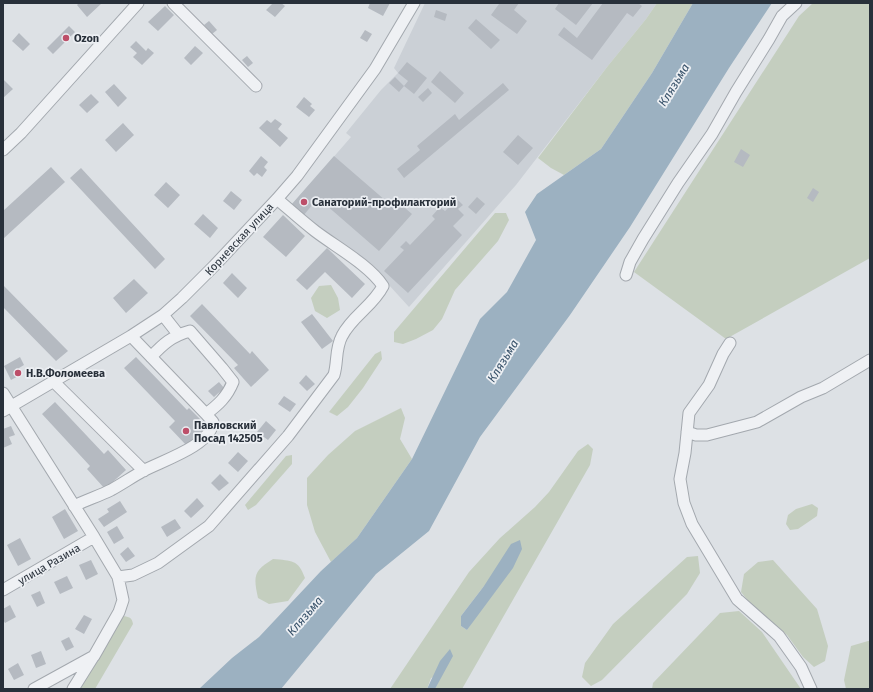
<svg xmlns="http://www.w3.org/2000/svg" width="873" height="692" viewBox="0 0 873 692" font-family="'Fira Sans',sans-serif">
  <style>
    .built { fill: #cbd0d6 }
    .green { fill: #c4cebf; fill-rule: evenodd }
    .water { fill: #9cb1c1 }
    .building { fill: #b5bac1 }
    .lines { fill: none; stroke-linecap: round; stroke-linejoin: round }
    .minor-casing { stroke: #a3a8ae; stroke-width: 13 }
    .minor { stroke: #eff1f4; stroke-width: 11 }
    .poi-dot { fill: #bd4f69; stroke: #eceff3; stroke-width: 1.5 }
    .labels { text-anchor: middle; stroke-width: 3.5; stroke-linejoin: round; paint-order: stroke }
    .poi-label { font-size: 11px; font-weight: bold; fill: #28303a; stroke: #eceff3; text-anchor: start }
    .street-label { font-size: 11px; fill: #28303a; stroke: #eceff3 }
    .water-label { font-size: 12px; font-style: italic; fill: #375169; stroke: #eceff3 }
  </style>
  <rect width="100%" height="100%" fill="#dde1e5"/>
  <!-- built -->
  <path class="built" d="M425,3H657L646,19L607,67L516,185L409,307L388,284L356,255L291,206L351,137L346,133L381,90L398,73L394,68Z"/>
  <!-- green -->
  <path class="green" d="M657,3H693L652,73L601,149L564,175L551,168L538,158L607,67L646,19Z
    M813,3H870V258L726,339L634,272L799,16Z
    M495,213H506L509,220L498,241L455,290L442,319L433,330L416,339L403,344L394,342V332Z
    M331,285L338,298L340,310L327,318L315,311L311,298L319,286Z
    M381,351L382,359L363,388L348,407L337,416L329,412L375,354Z
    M401,408L405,418L400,439L412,459L357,538L331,562L315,532L307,505V478L328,455L355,431Z
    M588,444L593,449L590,465L462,689H435L442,674L431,678L427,689H390L469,572L500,538L535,507L549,492L578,451ZM484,586L471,624L467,630L461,626V616Z
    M292,455V464L256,505L248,510L245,505L286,456Z
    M812,504L818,508L817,516L798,529L790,530L786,524L788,515L796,509Z
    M698,556L700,573L687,594L602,680L591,686L582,677L585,663L613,624L687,557Z
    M273,559C292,561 298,559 305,578L288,601L269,604L258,598C253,575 254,571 273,559Z
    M773,560L817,609L828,646L825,661L814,667L803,657L787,635L753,607L741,592L744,574L758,562Z
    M739,611L762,632L801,689H652L653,683L720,613Z
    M123,616C129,617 132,617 133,624L95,689H78Z
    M868,641H870V689H846L844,680L851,646Z"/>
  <!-- water -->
  <path class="water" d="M693,3H772L729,68L630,227L570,315L480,437L429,531L376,574L281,689H199L232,658L259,637L321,571L357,538L412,459L480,319L507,292L536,240L525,212L537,194L601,149L652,73Z
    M520,540L522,549L513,568L467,630L461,626V616L484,586L511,544Z
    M450,649L453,656L435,689H427L440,661Z"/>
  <!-- building -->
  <path class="building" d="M79,3H102L87,17L77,5Z
    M273,3H281L285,6L275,17L266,10Z
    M370,3H390L383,16L368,8Z
    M498,3H519L514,10L527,21L517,34L491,15L499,4Z
    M559,3H593L576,25L555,9Z
    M603,3H638L642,6L633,17L627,13L592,60L558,35L564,27L577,38Z
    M165,6L174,15L158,31L148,22Z
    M436,10L447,14L445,21L434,17Z
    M476,19L500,40L491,49L468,28Z
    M209,21L217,30L212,34L204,25Z
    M69,26L75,32L53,54L47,48Z
    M365,30L372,34L367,42L360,38Z
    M19,33L30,44L23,51L12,41Z
    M136,41L146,51L148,48L154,53L142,65L133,57L137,53L130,47Z
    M195,46L203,53L191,65L184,58Z
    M247,56L253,63L248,67L242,60Z
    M407,62L427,78L414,94L404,86L399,92L389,83L395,77L404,86L408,81L398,73Z
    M440,71L464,93L455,103L431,82Z
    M3,79L13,89L3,98Z
    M503,83L509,90L404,178L397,169L420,150L417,146L455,114L459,120Z
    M114,84L127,98L118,107L105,92Z
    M428,88L432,93L423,102L418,97Z
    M91,94L99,102L87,113L79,105Z
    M304,97L312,104L310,106L315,110L309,117L296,107Z
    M275,119L282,124L278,129L288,138L280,147L259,128L267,120L271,123Z
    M123,123L134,135L116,152L105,140Z
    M518,135L533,148L518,165L503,152Z
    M741,149L750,155L743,167L734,162Z
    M261,156L268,162L264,167L267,170L262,177L257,173L254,176L249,171Z
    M334,156L393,207L398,202L412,214L379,251L318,198L303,216L291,205Z
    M51,167L65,182L3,239V211Z
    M81,168L165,259L155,269L70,178Z
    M166,182L180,195L168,208L154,195Z
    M813,188L819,192L813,202L807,198Z
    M231,191L242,200L234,210L223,201Z
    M477,197L485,204L476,214L468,207Z
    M457,199L463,205L458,209L464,215L453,226L462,235L408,293L384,271L404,250L400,247L406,241L410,245L435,219L432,216L440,207L445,211Z
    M203,214L218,228L210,238L194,224Z
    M283,215L305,236L286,257L263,237Z
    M327,248L365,284L352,298L325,272L307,290L296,280Z
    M232,273L247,288L238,298L223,283Z
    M134,279L148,293L126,313L113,298Z
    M3,285L68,351L56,361L3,307Z
    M202,304L250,354L252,351L269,370L251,387L234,368L238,365L190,316Z
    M312,314L333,341L322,349L301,322Z
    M20,357L24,365L19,368L22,374L11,380L4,366Z
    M136,357L187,410L189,408L207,426L187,446L169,427L175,421L124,368Z
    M306,375L315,384L307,391L299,383Z
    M219,382L224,388L214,397L208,391Z
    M284,396L296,404L290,412L278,404Z
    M55,402L104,454L108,450L126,470L105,489L87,469L90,466L42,414Z
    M266,421L276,430L268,440L257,432Z
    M11,426L15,435L9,437L12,444L3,448V429Z
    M238,452L248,461L238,472L228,463Z
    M220,474L229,483L219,491L211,483Z
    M197,498L204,506L191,518L184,511Z
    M120,501L127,512L104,527L98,519L109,512L107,509Z
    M65,509L78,531L64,539L52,517Z
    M175,519L181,528L167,537L161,527Z
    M117,526L124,538L114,544L107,532Z
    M20,538L31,559L18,566L7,545Z
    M128,547L135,556L126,562L120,554Z
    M91,560L98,574L86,580L79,565Z
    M67,576L73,588L60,594L54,582Z
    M40,591L45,603L37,607L31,595Z
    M10,605L16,617L5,623L3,620V609Z
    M84,615L92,619L84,634L75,629Z
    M69,637L74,647L66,651L61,641Z
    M41,651L46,664L36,668L31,655Z
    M18,663L24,675L14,680L8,669Z"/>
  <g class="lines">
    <!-- minor casing -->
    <g class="minor-casing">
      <path id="minor" d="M173,3L256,86
        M3,150L21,133L138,3
        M626,275L630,262L643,239L678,183L712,134L736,92L769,39L782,16L796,3
        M163,315L178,334
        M730,343L723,354L709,385L689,413L685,453L680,479L684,503L692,524L737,599L779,636L801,667L811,689
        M151,357C163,344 172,336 190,331L222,368L233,382C227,397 218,405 206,414
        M53,381L144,471
        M3,393L94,537L118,577L123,600L119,612L94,656L34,689
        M3,411L131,336L163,315L182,298L214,266L277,199L297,176L375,69L414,3
        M687,432L696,435H707L757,422L801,397L823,388L870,360
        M74,506C86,500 99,496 111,490C122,484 132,477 143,471C161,461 211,446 213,422L206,414L131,336
        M118,577L133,575L158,563L209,526L288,436L334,375C338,361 335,349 342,336C352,316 373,306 383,286C369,265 336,247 315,231C302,221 290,210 277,199
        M3,590L94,537
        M73,689L93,657"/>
    </g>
    <!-- minor -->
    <use href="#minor" class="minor"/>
  </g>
  <!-- markers -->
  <g class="poi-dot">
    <circle cx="66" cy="38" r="4"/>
    <circle cx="304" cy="202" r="4"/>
    <circle cx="18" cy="373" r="4"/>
    <circle cx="186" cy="431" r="4"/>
  </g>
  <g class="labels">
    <!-- poi labels -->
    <g class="poi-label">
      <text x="74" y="42">Ozon</text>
      <text x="312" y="206">Санаторий-профилакторий</text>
      <text x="26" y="377">Н.В.Фоломеева</text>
      <text x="194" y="429">Павловский<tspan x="194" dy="13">Посад 142505</tspan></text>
    </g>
    <!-- street labels -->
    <g class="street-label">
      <text transform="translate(239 239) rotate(-47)" y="4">Корневская улица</text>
      <text transform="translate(49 564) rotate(-30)" y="4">улица Разина</text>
    </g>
    <!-- water labels -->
    <g class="water-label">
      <text transform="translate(674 85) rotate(-58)" y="4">Клязьма</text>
      <text transform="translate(503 361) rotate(-58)" y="4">Клязьма</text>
      <text transform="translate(305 616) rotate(-49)" y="4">Клязьма</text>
    </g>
  </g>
  <!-- border -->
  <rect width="873" height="692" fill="none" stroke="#28303a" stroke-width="8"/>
</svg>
